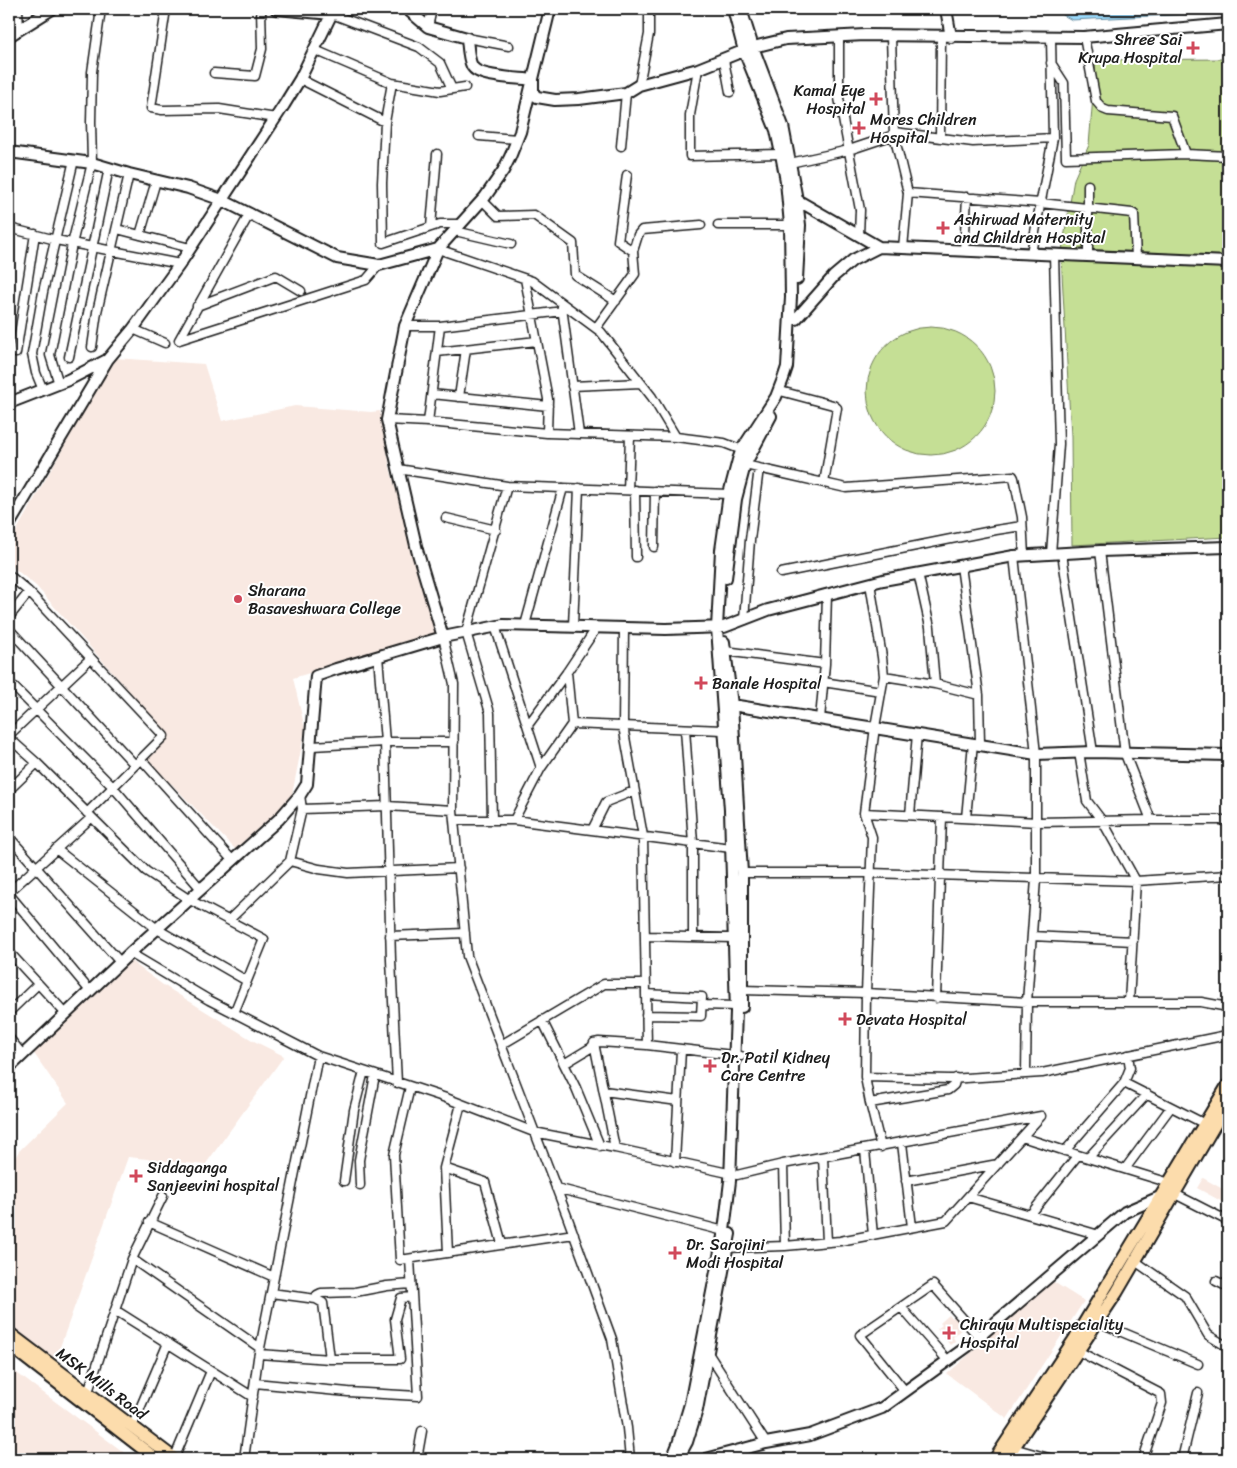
<svg xmlns="http://www.w3.org/2000/svg" width="1237" height="1468" viewBox="0 0 1237 1468" font-family="Sriracha,sans-serif">
  <style>
    .built { fill: #f9e9e2 }
    .green { fill: #c5df95; stroke: #707e58 }
    .water { fill: #9adafc; stroke: #688ea2 }
    .lines { fill: none; stroke-linecap: round; stroke-linejoin: round }
    .street-casing { stroke: #1c1c1c; stroke-width: 11 }
    .secondary-casing { stroke: #1c1c1c; stroke-width: 14 }
    .primary-casing { stroke: #1c1c1c; stroke-width: 15 }
    .street { stroke: #fff; stroke-width: 8 }
    .secondary { stroke: #fff; stroke-width: 10 }
    .primary { stroke: #fcdcac; stroke-width: 11 }
    .poi-dot { fill: #d1495b; stroke: #fff; stroke-width: 2 }
    .labels { text-anchor: middle; stroke-width: 4; stroke-linejoin: round; paint-order: stroke }
    .poi-label { font-size: 16px; fill: #1c1c1c; stroke: #fff; text-anchor: start }
    .street-label { font-size: 16px; fill: #1c1c1c; stroke: #fff }
  </style>
  <rect width="100%" height="100%" fill="#fff"/>
  <filter id="ink" filterUnits="userSpaceOnUse"><feTurbulence type="fractalNoise" baseFrequency=".02" numOctaves="2"/><feDisplacementMap in="SourceGraphic" scale="10" xChannelSelector="R" yChannelSelector="G"/><feConvolveMatrix kernelMatrix="1 2 1 2 8 2 1 2 1" color-interpolation-filters="sRGB"/></filter>
  <g filter="url(#ink)">
    <!-- built -->
    <path class="built" d="M114,358L204,364L222,421L295,406L371,412L380,411L390,468L438,634L293,678L305,729L291,800L235,849L148,760L169,736L36,586L9,564V544Z
      M128,959L163,985L252,1040L284,1056L205,1165L128,1157L55,1361L9,1325V1225L12,1218L9,1214V1168L19,1151L68,1103L33,1052Z
      M1203,1178L1228,1192V1205L1197,1188Z
      M1052,1281L1084,1301L1007,1419L947,1374Z
      M949,1315L952,1318L955,1316L964,1327L953,1337L955,1341L950,1345L937,1329L942,1325L940,1323Z
      M9,1367L30,1383L133,1459H9Z"/>
    <!-- green -->
    <path class="green" d="M1228,59V537L1072,545L1071,436L1061,256L1074,179L1089,145L1096,60Z
      M867 391a64 64 0 1 1 128 0a64 64 0 1 1-128 0Z"/>
    <!-- water -->
    <path class="water" d="M1062,9H1228V12L1072,20L1063,15Z"/>
    <g class="lines">
      <!-- street casing -->
      <g class="street-casing">
        <path id="street" d="M18,9L19,30
          M166,9L151,108L162,110L219,109L276,118
          M332,14L419,47L440,63L452,89
          M428,27L432,9
          M839,36V98L860,210L859,235
          M891,36L894,135L908,193L1041,203L1132,213L1134,214L1136,258
          M1084,37L1096,101L1103,109L1108,111L1172,116L1186,154L1228,156
          M467,38L509,46
          M315,50L392,83L385,122L382,183L383,243L440,224H461
          M724,60L730,92
          M1051,63L1064,83L1066,158L1186,154
          M698,69L690,115V156L781,154
          M214,73L255,76L262,49L261,9
          M300,79L385,122
          M392,83L440,91L465,87
          M639,85L649,34V9
          M894,132L973,142L1053,138
          M479,136L517,139
          M940,138L941,37
          M621,146L626,93
          M790,163L849,150L894,135
          M482,200L498,216L534,215L573,243L575,275L616,301
          M718,225H790
          M431,227L437,154
          M9,228L56,240L180,264
          M117,229L190,248
          M455,231L511,244
          M140,235L156,181
          M903,248L908,193
          M438,249L532,281L601,332L652,397L676,437
          M633,251L638,235L642,230L701,225
          M964,251L967,197
          M1031,253L1053,138L1051,38
          M1088,256V185
          M525,279L548,399L547,433
          M197,306L276,276L301,291
          M562,307L579,434
          M405,326H440L563,311
          M596,328L635,274L633,251L618,241L627,175
          M133,329L165,343
          M179,340L366,280L379,265
          M179,340L250,213
          M92,347L97,312L129,174
          M437,352L537,341
          M16,353L35,234
          M69,357L109,168
          M59,384L50,355L72,244L92,163L91,122L92,72L101,9
          M572,386L641,383
          M43,390L36,373L32,354L43,292L74,160
          M784,392L833,405L837,408L824,483
          M432,394L548,406
          M459,397L466,349
          M387,420L428,422L547,433L676,437L724,443L745,451
          M428,422L440,326
          M745,465L846,488L1013,476L1014,478L1022,517L1024,556
          M398,469L507,486
          M628,490L630,436
          M635,490L636,557
          M446,518L496,530
          M654,547L655,491
          M1100,551L1125,754L1151,820H1228
          M1051,554L1059,444L1054,254
          M1062,554L1093,752
          M1014,556L1036,754V879L1027,1002L1026,1073
          M961,566L979,695L980,744
          M781,573L996,530L1022,526
          M918,573L930,627L935,684
          M9,575L29,592L164,736L87,813
          M870,583L882,657L884,676L875,727L864,813L872,837L866,993L865,1077L870,1103L881,1147
          M9,617L29,592
          M744,620L750,540L759,468
          M525,625L563,488
          M495,626L541,768L572,724L723,730
          M573,626L579,488
          M624,628L623,726L643,836L647,1045L741,1056
          M9,629L135,765
          M443,637L454,684L453,810L467,956L567,1216L612,1339L627,1428L630,1459
          M725,651L825,664
          M378,656L385,742L391,960L397,1083
          M567,672L572,724
          M884,676L935,684L979,695
          M9,682L113,787L201,889
          M823,682L881,691
          M820,719L825,664L827,594
          M528,725L567,672L597,627
          M685,729L693,843V937
          M9,735L91,658
          M9,738L37,763L146,871L190,900L264,939L234,1013
          M312,746L385,742H454
          M1079,752L1087,801L1103,822L1136,881L1129,1002
          M141,759L233,861
          M9,790L37,763
          M302,809L387,806L453,810
          M864,813L1037,822L1151,820
          M910,815L917,734
          M966,818L973,743
          M454,820H514L731,848
          M492,820L490,713L466,632L507,486L729,494
          M514,820L541,768
          M592,830L606,802L634,791
          M9,837L120,962
          M56,849L157,929L247,981
          M290,861L319,869L348,873L459,868
          M742,873H870L1136,881L1228,875
          M9,892L91,818
          M9,894L90,991
          M230,919L290,861L302,809L300,795
          M390,936L465,933
          M645,936L733,938
          M1032,936L1133,941
          M9,952L66,1014
          M130,953L209,1000L318,1056L446,1098L534,1132L615,1148L737,1175L783,1164L1041,1116
          M742,990L866,993L1027,1002H1201L1228,1007
          M646,994L702,997L701,1016L646,1015
          M936,998L942,817
          M702,1005L735,1006
          M9,1012L38,984
          M542,1020L576,1088L600,1146
          M9,1038L23,1055
          M501,1045L604,984H646
          M564,1064L592,1047L594,1043
          M865,1077L950,1079L1042,1073L1222,1036L1228,1038
          M1124,1083L1205,1124
          M410,1087L394,1155L400,1260L574,1234
          M604,1091L678,1101
          M870,1103L948,1090L954,1085L956,1078
          M1022,1137L1078,1155
          M902,1143L912,1227
          M615,1148L594,1043L599,1042L647,1045
          M865,1150L873,1235
          M1065,1151L1124,1083L1130,1068L1128,1055
          M823,1157L827,1242
          M1088,1158L1147,1094
          M675,1162L681,1050
          M783,1164L785,1246
          M444,1168L485,1182L502,1244
          M1125,1169L1171,1107
          M344,1181L354,1110L364,1071
          M906,1181L998,1164
          M360,1185L359,1160L375,1075
          M556,1188L724,1231
          M1175,1194L1228,1221
          M968,1197L1099,1235
          M1030,1215L1078,1155L1170,1183
          M149,1222L274,1277
          M724,1248L785,1246L840,1241L946,1221L1041,1116
          M448,1253L444,1168L461,1104
          M132,1259L260,1348
          M1135,1261L1185,1296L1208,1335L1228,1347
          M1216,1281L1228,1287
          M271,1293L316,1299L323,1303L330,1359
          M316,1299L317,1295L321,1293L355,1292L387,1286L411,1284
          M901,1307L948,1361
          M115,1310L253,1397
          M1098,1322L1198,1364
          M1078,1351L1161,1394L1162,1403L1143,1459
          M705,1352L708,1353L766,1443
          M259,1354L330,1359H400L395,1319L401,1298L412,1297
          M255,1383L348,1392L418,1396L410,1259
          M905,1391L860,1335L933,1285L979,1337
          M87,1395L132,1259L163,1196
          M132,1427L168,1343
          M1013,1448L1052,1459
          M174,1459L211,1371
          M244,1459L258,1358L318,1056
          M417,1459L422,1431
          M1182,1459L1198,1393"/>
      </g>
      <!-- secondary casing -->
      <g class="secondary-casing">
        <path id="secondary" d="M276,9L332,14
          M407,9L428,27L467,38C468,47 468,58 472,66C478,78 520,78 533,80V93L537,97L555,100L579,99L626,93L639,85L698,69L753,47L786,39L865,35L1084,37L1228,24
          M741,9L753,47L783,126L797,200L800,225L797,279
          M946,9L951,37
          M9,36L52,9
          M9,152L92,163L129,174L188,188L222,200L337,258L379,265L438,249
          M879,247L1228,262
          M796,319L834,276L853,260L879,247L797,200
          M9,403L68,380L107,360
          M9,525L108,359L133,329L180,264L284,105L300,79L334,9
          M726,578L736,499L745,465L771,416
          M443,637L417,550L387,420L405,326L438,249L485,197L503,171L510,157L520,132L550,9
          M724,642L732,705L742,873V1007
          M732,705L1036,754L1093,752L1228,755
          M9,1068L130,953L279,819L300,795L307,784L316,676L336,669L443,637L503,625L666,629L724,627L768,610L883,580L1014,556L1100,551L1228,547
          M680,1455L687,1442L697,1410L730,1234
          M672,1459L678,1444L690,1404L724,1231L730,1181L736,1012L730,810L717,628L721,550L729,494L738,460L742,449L776,397L783,379L787,367L791,297L790,225L786,181L781,154L776,130L744,51L733,9
          M706,1459L766,1443L810,1435L882,1408L968,1346L1125,1212L1162,1196"/>
      </g>
      <!-- primary casing -->
      <g class="primary-casing">
        <path id="primary" d="M9,1333L175,1459
          M9,1345L156,1459
          M995,1459L1074,1340L1228,1085
          M1006,1459L1117,1292L1228,1102"/>
      </g>
      <!-- street -->
      <use href="#street" class="street"/>
      <!-- secondary -->
      <use href="#secondary" class="secondary"/>
      <!-- primary -->
      <use href="#primary" class="primary"/>
    </g>
  </g>
  <!-- markers -->
  <g class="poi-dot">
    <path d="M1190.5 40.5h5v5h5v5h-5v5h-5v-5h-5v-5h5z"/>
    <path d="M873.5 91.5h5v5h5v5h-5v5h-5v-5h-5v-5h5z"/>
    <path d="M856.5 120.5h5v5h5v5h-5v5h-5v-5h-5v-5h5z"/>
    <path d="M940.5 220.5h5v5h5v5h-5v5h-5v-5h-5v-5h5z"/>
    <circle cx="238" cy="599" r="5"/>
    <path d="M698.5 675.5h5v5h5v5h-5v5h-5v-5h-5v-5h5z"/>
    <path d="M842.5 1011.5h5v5h5v5h-5v5h-5v-5h-5v-5h5z"/>
    <path d="M707.5 1058.5h5v5h5v5h-5v5h-5v-5h-5v-5h5z"/>
    <path d="M133.5 1168.5h5v5h5v5h-5v5h-5v-5h-5v-5h5z"/>
    <path d="M672.5 1245.5h5v5h5v5h-5v5h-5v-5h-5v-5h5z"/>
    <path d="M946.5 1325.5h5v5h5v5h-5v5h-5v-5h-5v-5h5z"/>
  </g>
  <g class="labels">
    <!-- poi labels -->
    <g class="poi-label">
      <text x="1182" y="45" text-anchor="end">Shree Sai<tspan x="1182" dy="18">Krupa Hospital</tspan></text>
      <text x="865" y="96" text-anchor="end">Kamal Eye<tspan x="865" dy="18">Hospital</tspan></text>
      <text x="870" y="125">Mores Children<tspan x="870" dy="18">Hospital</tspan></text>
      <text x="954" y="225">Ashirwad Maternity<tspan x="954" dy="18">and Children Hospital</tspan></text>
      <text x="248" y="596">Sharana<tspan x="248" dy="18">Basaveshwara College</tspan></text>
      <text x="712" y="689">Banale Hospital</text>
      <text x="856" y="1025">Devata Hospital</text>
      <text x="721" y="1063">Dr. Patil Kidney<tspan x="721" dy="18">Care Centre</tspan></text>
      <text x="147" y="1173">Siddaganga<tspan x="147" dy="18">Sanjeevini hospital</tspan></text>
      <text x="686" y="1250">Dr. Sarojini<tspan x="686" dy="18">Modi Hospital</tspan></text>
      <text x="960" y="1330">Chirayu Multispeciality<tspan x="960" dy="18">Hospital</tspan></text>
    </g>
    <!-- street labels -->
    <g class="street-label">
      <text transform="translate(102 1383) rotate(37)" y="6">MSK Mills Road</text>
    </g>
  </g>
  <!-- margin -->
  <rect width="1237" height="1468" fill="none" stroke="#fff" stroke-width="30"/>
  <rect x="15" y="15" width="1207" height="1438" fill="none" stroke="#1c1c1c" stroke-width="2" filter="url(#ink)"/>
</svg>
